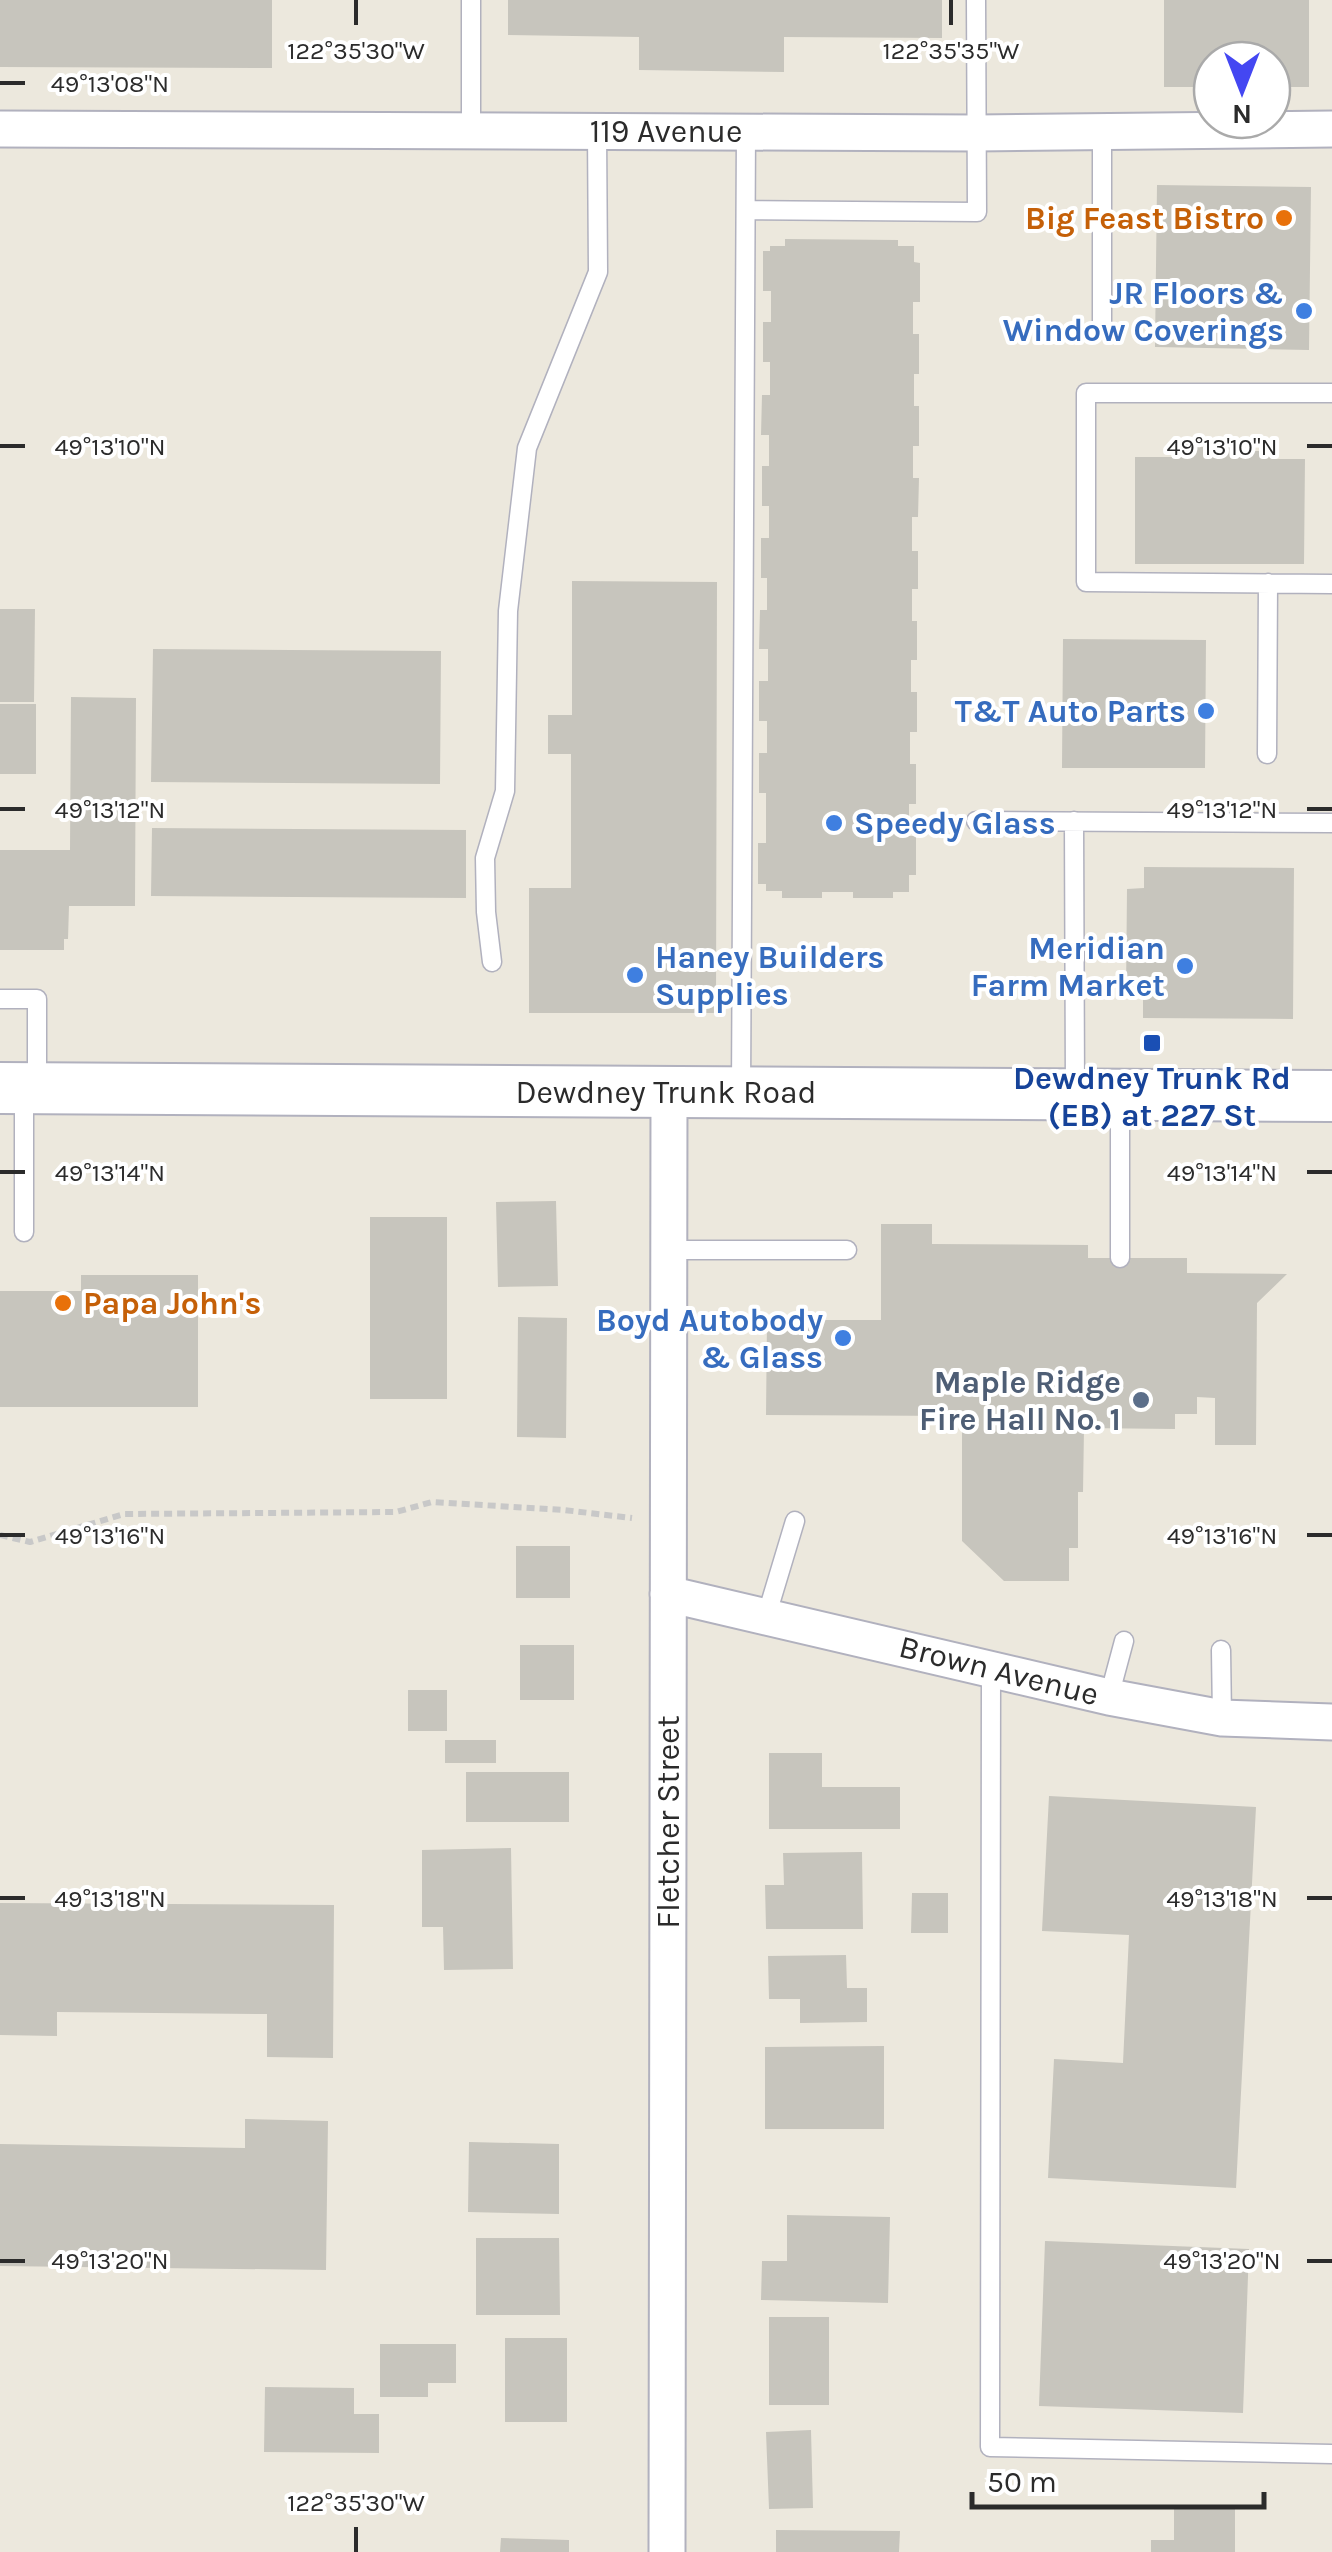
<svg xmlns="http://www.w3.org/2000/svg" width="1332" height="2552" viewBox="0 0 1332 2552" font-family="Karla,sans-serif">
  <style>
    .building { fill: #c7c5bd }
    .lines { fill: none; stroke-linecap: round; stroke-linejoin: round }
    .lane-casing { stroke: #b1b1be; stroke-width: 21 }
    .street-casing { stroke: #b1b1be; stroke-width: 39 }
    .secondary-casing { stroke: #b1b1be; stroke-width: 54 }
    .path { stroke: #c8c8c8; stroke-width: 6; stroke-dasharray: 8 5; stroke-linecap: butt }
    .lane { stroke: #fff; stroke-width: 18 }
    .street { stroke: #fff; stroke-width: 35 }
    .secondary { stroke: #fff; stroke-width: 50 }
    .ticks { fill: none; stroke: #2b2b2b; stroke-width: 4 }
    .food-dot { fill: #e8710a; stroke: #fff; stroke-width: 4 }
    .shop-dot { fill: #3f7fe0; stroke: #fff; stroke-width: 4 }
    .transit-dot { fill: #1a4fb4; stroke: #fff; stroke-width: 4 }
    .service-dot { fill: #5c6f8a; stroke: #fff; stroke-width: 4 }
    .labels { text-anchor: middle; stroke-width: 8; stroke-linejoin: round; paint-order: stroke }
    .street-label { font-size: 32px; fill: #2b2b2b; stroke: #fff }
    .food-label { font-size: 32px; font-weight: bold; fill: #c56008; stroke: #fff; text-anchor: end }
    .shop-label { font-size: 32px; font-weight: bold; fill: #366cbe; stroke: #fff; text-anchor: end }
    .transit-label { font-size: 32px; font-weight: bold; fill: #164399; stroke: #fff }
    .service-label { font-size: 32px; font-weight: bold; fill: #4e5e75; stroke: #fff; text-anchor: end }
    .ticks-label { font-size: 25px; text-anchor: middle; fill: #2b2b2b; stroke: #fff; stroke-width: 8; stroke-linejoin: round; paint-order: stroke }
  </style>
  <rect width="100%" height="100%" fill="#ece8dd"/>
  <!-- building -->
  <path class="building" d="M0,0H272V68L0,67Z
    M508,0H942V38L784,37V72L639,70V37L508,35Z
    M1164,0H1309V87H1272V60H1212V87H1164Z
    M1157,185L1311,187L1309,350L1155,347Z
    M785,239L898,240V246H914V262L920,263V302H913V334H919V374H914V406H919V446H913V478H919L918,517H912V551H918V589H912V621H917V660H911V692H917V732H910V764H916V804H909V836H916V875H909V892H893V898H853V892H822V898H782V891H766V884H758V843H766V793H759V753H767V721H759V681H768V649H759L760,610H767V578H761V538H769V506H762V466H769V435H761L762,395H770V362H763V322H771V291H763V251H770V246H785Z
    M1182,444H1239V451H1272V459H1305L1304,564H1135V457H1175V451H1182Z
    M572,581L717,582L716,1013H529V888H571V754H548V715H572Z
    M0,609H35L34,702H0Z
    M1063,639L1206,640L1205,768H1062Z
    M153,649L441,651L440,784L151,782Z
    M71,697L136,698L135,906H69L68,939H64V950H0V850H70Z
    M0,704H36V774H0Z
    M152,828L466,830V898L151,896Z
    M1144,867L1294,868L1293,1019L1143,1018V998L1126,996L1127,889L1144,888Z
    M556,1201L558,1286L498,1287L496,1202Z
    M370,1217H447V1399H370Z
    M881,1224H932V1244L1088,1245V1258H1187V1273L1287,1274L1257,1303L1256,1445H1215V1398L1197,1397V1414H1175V1429L1084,1428L1083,1492H1078V1548H1069V1581H1004L962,1541V1416L766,1415L767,1320H881Z
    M81,1275H198V1407H0V1291H81Z
    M518,1317L567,1318L566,1438L517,1437Z
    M516,1546H570V1598H516Z
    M520,1645H574V1700H520Z
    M408,1690H447V1731H408Z
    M445,1740H496V1763H445Z
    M769,1753H822V1787H900V1829H769Z
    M466,1772H569V1822H466Z
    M1049,1796L1256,1807L1236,2188L1048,2178L1054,2059L1123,2063L1129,1935L1042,1931Z
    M511,1848L513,1969L444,1970L443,1927H422V1850Z
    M862,1852L863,1929H766L765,1885H784L783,1853Z
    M912,1893H948V1933H911Z
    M0,1903L334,1905L333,2058L267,2057V2014L57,2012V2036L0,2035Z
    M846,1955L847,1988H867V2022L800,2023V1999H769L768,1956Z
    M884,2046V2129H765V2047Z
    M245,2119L328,2121L326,2270L0,2266V2144L245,2148Z
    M469,2142L559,2144V2214L468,2212Z
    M787,2215L890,2217L888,2303L761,2300L762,2261H787Z
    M476,2238H559L560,2315H476Z
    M1045,2241L1249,2249L1243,2413L1039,2406Z
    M769,2317H829V2405H769Z
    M505,2338H567V2422H505Z
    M380,2344H456V2383H428V2397H380Z
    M265,2387L354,2388V2414H379V2453L264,2452Z
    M811,2430L813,2508L769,2509L766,2432Z
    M1235,2506V2552H1151V2540H1174V2507Z
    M776,2530L900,2531L899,2552H776Z
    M501,2538L569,2540V2552H500Z"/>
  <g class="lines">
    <!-- lane casing -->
    <g class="lane-casing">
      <path id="lane" d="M471,0V132
        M1102,133V327
        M746,210L977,212L976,0
        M1332,393H1086V582L1332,584
        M1267,754L1268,583
        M976,821L1332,823
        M1074,821L1075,1091
        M492,962L486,912L485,858L505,791L508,611L527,448L598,272L597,131
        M0,999H37V1087
        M741,1092L746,131
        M24,1232V1089
        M669,1250H847
        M1120,1258V1099
        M767,1614L795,1521
        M1221,1650L1222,1718
        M991,1668L990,2447L1332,2454
        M1109,1697L1124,1641"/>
    </g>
    <!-- street casing -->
    <g class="street-casing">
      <path id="street" d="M0,129L977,133L1332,129
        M668,1594L1109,1697L1222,1718L1332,1722
        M667,2552L669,1092"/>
    </g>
    <!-- secondary casing -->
    <g class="secondary-casing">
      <path id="secondary" d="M0,1088L1332,1096"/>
    </g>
    <!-- path -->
    <path class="path" d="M0,1535L30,1542L124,1514L396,1512L432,1502L564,1510L632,1518"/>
    <!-- lane -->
    <use href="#lane" class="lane"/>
    <!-- street -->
    <use href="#street" class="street"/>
    <!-- secondary -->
    <use href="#secondary" class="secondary"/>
  </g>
  <!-- ticks -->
  <path class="ticks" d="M356,0V25M951,0V25M0,83H25M0,446H25M1307,446H1332M0,809H25M1307,809H1332M0,1172H25M1307,1172H1332M0,1535H25M1307,1535H1332M0,1898H25M1307,1898H1332M0,2261H25M1307,2261H1332M356,2527V2552"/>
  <!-- markers -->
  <g class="food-dot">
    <circle cx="1284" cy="218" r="10"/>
    <circle cx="63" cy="1303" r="10"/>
  </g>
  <g class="shop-dot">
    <circle cx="1304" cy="311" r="10"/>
    <circle cx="1206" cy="711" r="10"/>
    <circle cx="834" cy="823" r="10"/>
    <circle cx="1185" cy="966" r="10"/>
    <circle cx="635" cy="975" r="10"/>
    <circle cx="843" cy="1338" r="10"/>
  </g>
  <rect class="transit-dot" x="1142" y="1033" width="20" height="20" rx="5"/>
  <circle class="service-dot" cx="1141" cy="1400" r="10"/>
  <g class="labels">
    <!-- street labels -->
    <g class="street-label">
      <text x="666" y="142">119 Avenue</text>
      <text x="666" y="1103">Dewdney Trunk Road</text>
      <text transform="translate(999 1670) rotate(14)" y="11">Brown Avenue</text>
      <text transform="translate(668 1822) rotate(-90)" y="11">Fletcher Street</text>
    </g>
    <!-- food labels -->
    <g class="food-label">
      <text x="1264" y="229">Big Feast Bistro</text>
      <text x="83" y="1314" text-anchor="start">Papa John's</text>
    </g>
    <!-- shop labels -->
    <g class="shop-label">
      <text x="1284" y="304">JR Floors &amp;<tspan x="1284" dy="37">Window Coverings</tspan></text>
      <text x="1186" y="722">T&amp;T Auto Parts</text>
      <text x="854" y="834" text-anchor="start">Speedy Glass</text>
      <text x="1165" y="959">Meridian<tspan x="1165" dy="37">Farm Market</tspan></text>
      <text x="655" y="968" text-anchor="start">Haney Builders<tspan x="655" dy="37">Supplies</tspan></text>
      <text x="823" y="1331">Boyd Autobody<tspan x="823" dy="37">&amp; Glass</tspan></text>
    </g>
    <!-- transit labels -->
    <g class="transit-label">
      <text x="1152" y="1089">Dewdney Trunk Rd<tspan x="1152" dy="37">(EB) at 227 St</tspan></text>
    </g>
    <!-- service labels -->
    <g class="service-label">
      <text x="1121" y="1393">Maple Ridge<tspan x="1121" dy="37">Fire Hall No. 1</tspan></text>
    </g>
  </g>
  <g class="ticks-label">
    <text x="356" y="59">122°35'30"W</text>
    <text x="951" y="59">122°35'35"W</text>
    <text x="110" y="92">49°13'08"N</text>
    <text x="1222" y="455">49°13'10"N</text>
    <text x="110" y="455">49°13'10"N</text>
    <text x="1222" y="818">49°13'12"N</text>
    <text x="110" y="818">49°13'12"N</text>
    <text x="110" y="1181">49°13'14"N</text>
    <text x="1222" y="1181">49°13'14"N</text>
    <text x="1222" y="1544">49°13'16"N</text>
    <text x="110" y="1544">49°13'16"N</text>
    <text x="1222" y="1907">49°13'18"N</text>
    <text x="110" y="1907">49°13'18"N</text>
    <text x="1222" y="2269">49°13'20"N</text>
    <text x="110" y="2269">49°13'20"N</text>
    <text x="356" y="2511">122°35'30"W</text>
  </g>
  <!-- north arrow -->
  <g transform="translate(1242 90) rotate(180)"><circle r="48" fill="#ffffff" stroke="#aaaaaa" stroke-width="2.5"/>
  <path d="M0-8L18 38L0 25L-18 38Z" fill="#4447f2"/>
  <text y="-15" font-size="28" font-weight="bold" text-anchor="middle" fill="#2b2b2b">N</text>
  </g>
  <!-- scale -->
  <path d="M972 2492v15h292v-15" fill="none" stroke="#2b2b2b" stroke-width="5"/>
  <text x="987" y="2492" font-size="30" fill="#2b2b2b" stroke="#ffffff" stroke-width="8" paint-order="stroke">50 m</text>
</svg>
